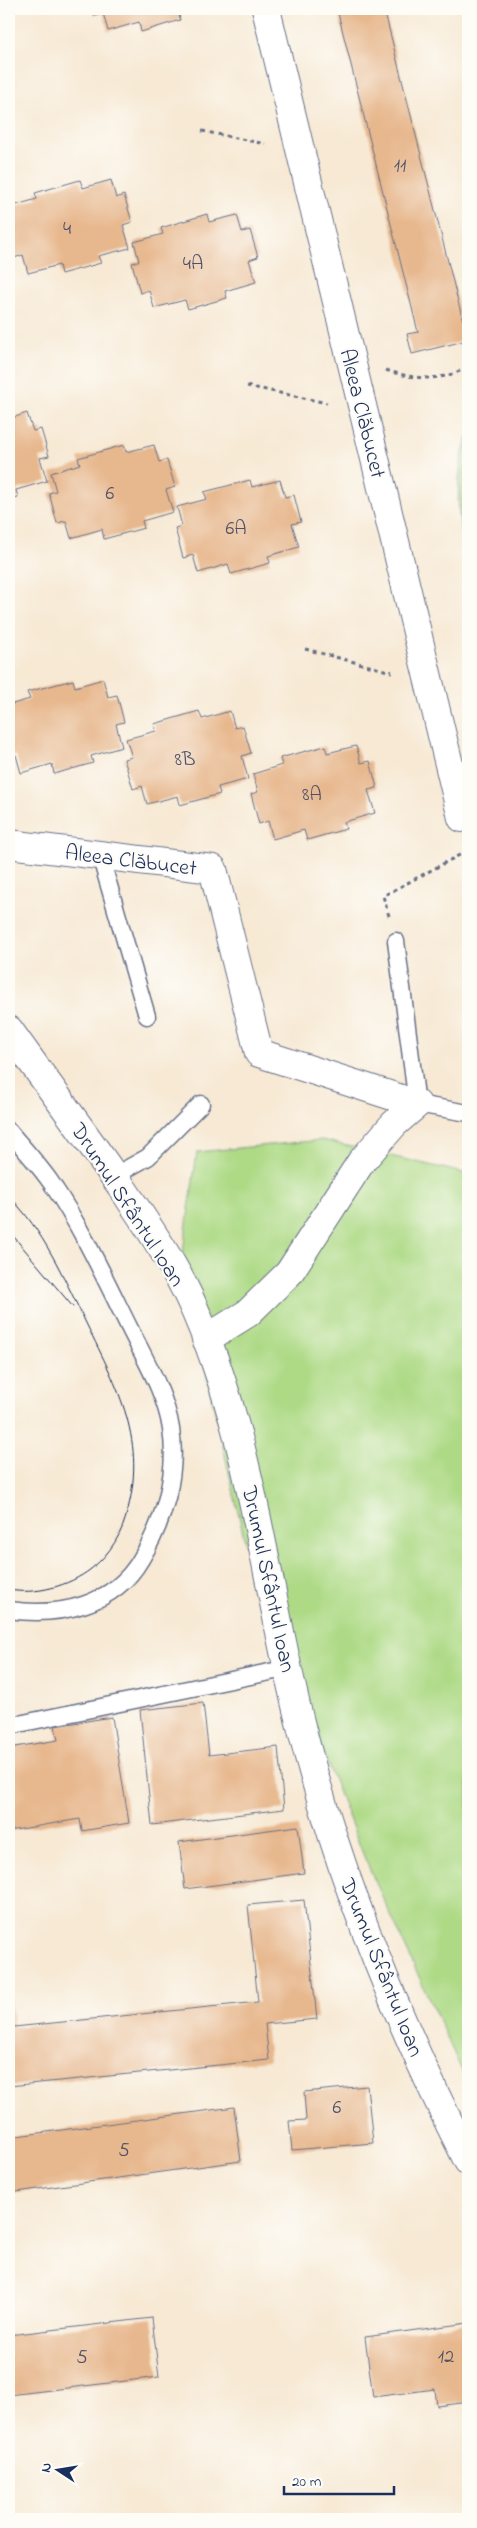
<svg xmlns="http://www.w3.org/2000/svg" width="477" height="2528" viewBox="0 0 477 2528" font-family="'Indie Flower',sans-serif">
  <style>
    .green { fill: #aeda86; stroke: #648472 }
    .forest { fill: #8aba73; stroke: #527468 }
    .building { fill: #e7b78d }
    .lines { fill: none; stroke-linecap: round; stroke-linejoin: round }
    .service-casing { stroke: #687087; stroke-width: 19 }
    .minor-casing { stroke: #687087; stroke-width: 30 }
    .secondary-casing { stroke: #687087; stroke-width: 30 }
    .path { stroke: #687087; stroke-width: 3; stroke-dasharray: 4 4; stroke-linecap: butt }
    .service { stroke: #fff; stroke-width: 16 }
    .minor { stroke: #fff; stroke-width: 28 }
    .secondary { stroke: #fff; stroke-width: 28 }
    .tram { stroke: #1b2f5e; stroke-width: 1 }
    .labels { text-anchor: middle; stroke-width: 4.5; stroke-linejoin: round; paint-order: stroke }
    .number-label { font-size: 20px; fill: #4e516a }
    .street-label { font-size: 22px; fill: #1b2f5e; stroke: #fdfcf7 }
  </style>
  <rect width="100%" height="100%" fill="#fdfcf7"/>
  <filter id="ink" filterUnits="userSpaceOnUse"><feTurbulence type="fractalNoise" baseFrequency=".02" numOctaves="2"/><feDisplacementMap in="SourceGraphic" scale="10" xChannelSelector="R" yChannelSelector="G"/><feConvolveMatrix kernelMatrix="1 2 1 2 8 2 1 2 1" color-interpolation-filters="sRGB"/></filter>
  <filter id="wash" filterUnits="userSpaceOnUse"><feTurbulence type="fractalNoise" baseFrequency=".0096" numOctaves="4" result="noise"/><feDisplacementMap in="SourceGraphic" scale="20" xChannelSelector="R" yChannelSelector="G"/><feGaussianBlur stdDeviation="1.12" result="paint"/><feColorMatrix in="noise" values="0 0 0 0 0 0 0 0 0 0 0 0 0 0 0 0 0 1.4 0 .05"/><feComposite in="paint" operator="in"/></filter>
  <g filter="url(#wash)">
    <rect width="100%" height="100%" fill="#f7e9d4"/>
    <!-- green -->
    <path class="green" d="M322,1140L468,1174V2084L365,1859L252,1572L181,1265L197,1152Z"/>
    <!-- forest -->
    <path class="forest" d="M468,436V563C457,522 453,476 468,436Z"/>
    <g id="blocks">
      <!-- building -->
      <path class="building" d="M92,9H194L179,14L180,20L141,32L139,22L108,31L103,13L94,15Z
        M337,9H384L463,321L468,320V340L412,354L407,334L418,332Z
        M80,180L83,188L111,180L116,198L124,195L132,222L123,225L130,248L98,256L101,263L61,274L59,265L28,273L23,255L14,258L9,239V227L13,226L9,207L37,199L35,193Z
        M207,214L209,222L237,215L242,232L250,230L258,257L249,260L256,282L225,291L227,298L188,309L185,300L154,308L149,290L140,293L132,263L139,261L134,242L163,234L161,228Z
        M27,413L33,431L41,429L49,456L40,458L47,481L16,490L18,497L9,499V419Z
        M124,445L126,452L154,445L159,462L167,460L175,487L166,490L173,512L142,521L144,528L104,539L102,529L71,538L66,521L57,523L49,493L56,491L51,473L80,464L78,458Z
        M250,480L252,487L280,480L285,497L294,495L301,522L292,524L299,547L268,556L270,563L231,574L228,564L198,573L193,555L183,558L175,528L182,526L177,507L207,499L204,492Z
        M103,679L108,697L117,695L124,722L116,724L122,747L91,756L93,763L54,774L52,764L21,773L16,755L9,757V705L30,699L27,692L73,680L75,687Z
        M199,711L202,719L230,711L235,728L243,726L251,753L242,756L248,779L218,787L220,794L180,805L178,796L147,804L142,786L133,789L124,759L132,757L126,739L156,731L154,724Z
        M325,746L327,753L356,746L361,763L370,761L377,788L368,790L375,813L344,822L346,829L307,840L304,830L273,839L268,821L259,824L251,794L258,792L253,774L282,765L280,758Z
        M203,1703L209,1755L278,1747L284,1809L152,1825L140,1710Z
        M112,1717L129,1823L82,1831L80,1819L9,1831V1748L58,1740L55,1726Z
        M298,1826L304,1873L185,1889L179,1842Z
        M304,1900L317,2019L265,2024L269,2060L9,2086V1993L14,2027L258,2002L248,1905Z
        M367,2086L373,2143L292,2150L289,2121L306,2120L304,2092Z
        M234,2107L241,2161L9,2193V2137Z
        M152,2318L159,2377L9,2395V2335Z
        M468,2323V2402L437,2406L435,2389L373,2397L365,2337Z"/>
    </g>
  </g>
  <g filter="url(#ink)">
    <use href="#blocks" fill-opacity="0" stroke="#687087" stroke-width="1"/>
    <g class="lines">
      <!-- service casing -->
      <g class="service-casing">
        <path id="service" d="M100,855L147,1016
          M396,941L417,1104L468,1113
          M9,1131C23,1148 39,1165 52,1184C83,1230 106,1281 131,1331C146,1361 166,1395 171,1429C178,1474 164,1521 141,1559C114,1606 59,1617 9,1610
          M114,1176L148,1157L201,1104
          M9,1726L289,1668"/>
      </g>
      <!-- minor casing -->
      <g class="minor-casing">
        <path id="minor" d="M266,9L462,818
          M9,844L213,869L259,1053L417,1104
          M206,1339L248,1313L289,1273L361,1162L394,1124L417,1104"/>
      </g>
      <!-- secondary casing -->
      <g class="secondary-casing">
        <path id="secondary" d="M9,1030C46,1082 84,1133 121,1186C145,1222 170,1257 189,1297C253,1435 265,1588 303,1734C341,1882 399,2025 468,2161"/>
      </g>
      <!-- path -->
      <path class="path" d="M463,9L468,31
        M202,131L265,144
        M386,370C415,380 441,382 468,367
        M247,386L327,403
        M305,649L392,672
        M389,916L383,896L467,851"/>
      <!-- service -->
      <use href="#service" class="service"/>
      <!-- minor -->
      <use href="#minor" class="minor"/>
      <!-- secondary -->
      <use href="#secondary" class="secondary"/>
      <!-- tram -->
      <path class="tram" d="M9,1196C43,1230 63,1276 84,1319C115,1383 147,1436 128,1509C122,1534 111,1553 91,1569C69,1586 36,1595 9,1590
        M9,1231L73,1307"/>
    </g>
  </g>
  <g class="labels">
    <!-- number labels -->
    <g class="number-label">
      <text x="400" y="171">11</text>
      <text x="67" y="234">4</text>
      <text x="193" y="269">4A</text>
      <text x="110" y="499">6</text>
      <text x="236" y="534">6A</text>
      <text x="185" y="765">8B</text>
      <text x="312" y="800">8A</text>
      <text x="337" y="2113">6</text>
      <text x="124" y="2156">5</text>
      <text x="446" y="2362">12</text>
      <text x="82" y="2363">5</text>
    </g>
    <!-- street labels -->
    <g class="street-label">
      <text transform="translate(364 413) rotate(76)" y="8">Aleea Clăbucet</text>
      <text transform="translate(131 859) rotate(7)" y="8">Aleea Clăbucet</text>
      <text transform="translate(129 1204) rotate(57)" y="8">Drumul Sfântul Ioan</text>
      <text transform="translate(270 1579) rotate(78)" y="8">Drumul Sfântul Ioan</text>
      <text transform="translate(383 1967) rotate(68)" y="8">Drumul Sfântul Ioan</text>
    </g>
  </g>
  <!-- margin -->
  <rect width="477" height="2528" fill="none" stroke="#fdfcf7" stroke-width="30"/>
  <!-- north arrow -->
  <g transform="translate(58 2470) rotate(282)" stroke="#fdfcf7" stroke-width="4" paint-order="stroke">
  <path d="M0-4L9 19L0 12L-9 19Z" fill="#1b2f5e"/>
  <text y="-8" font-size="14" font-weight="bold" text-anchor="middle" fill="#1b2f5e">N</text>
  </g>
  <!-- scale -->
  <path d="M284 2486v8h110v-8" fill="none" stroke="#1b2f5e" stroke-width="2.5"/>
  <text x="292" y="2486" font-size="15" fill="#1b2f5e" stroke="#fdfcf7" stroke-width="4" paint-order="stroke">20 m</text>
</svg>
